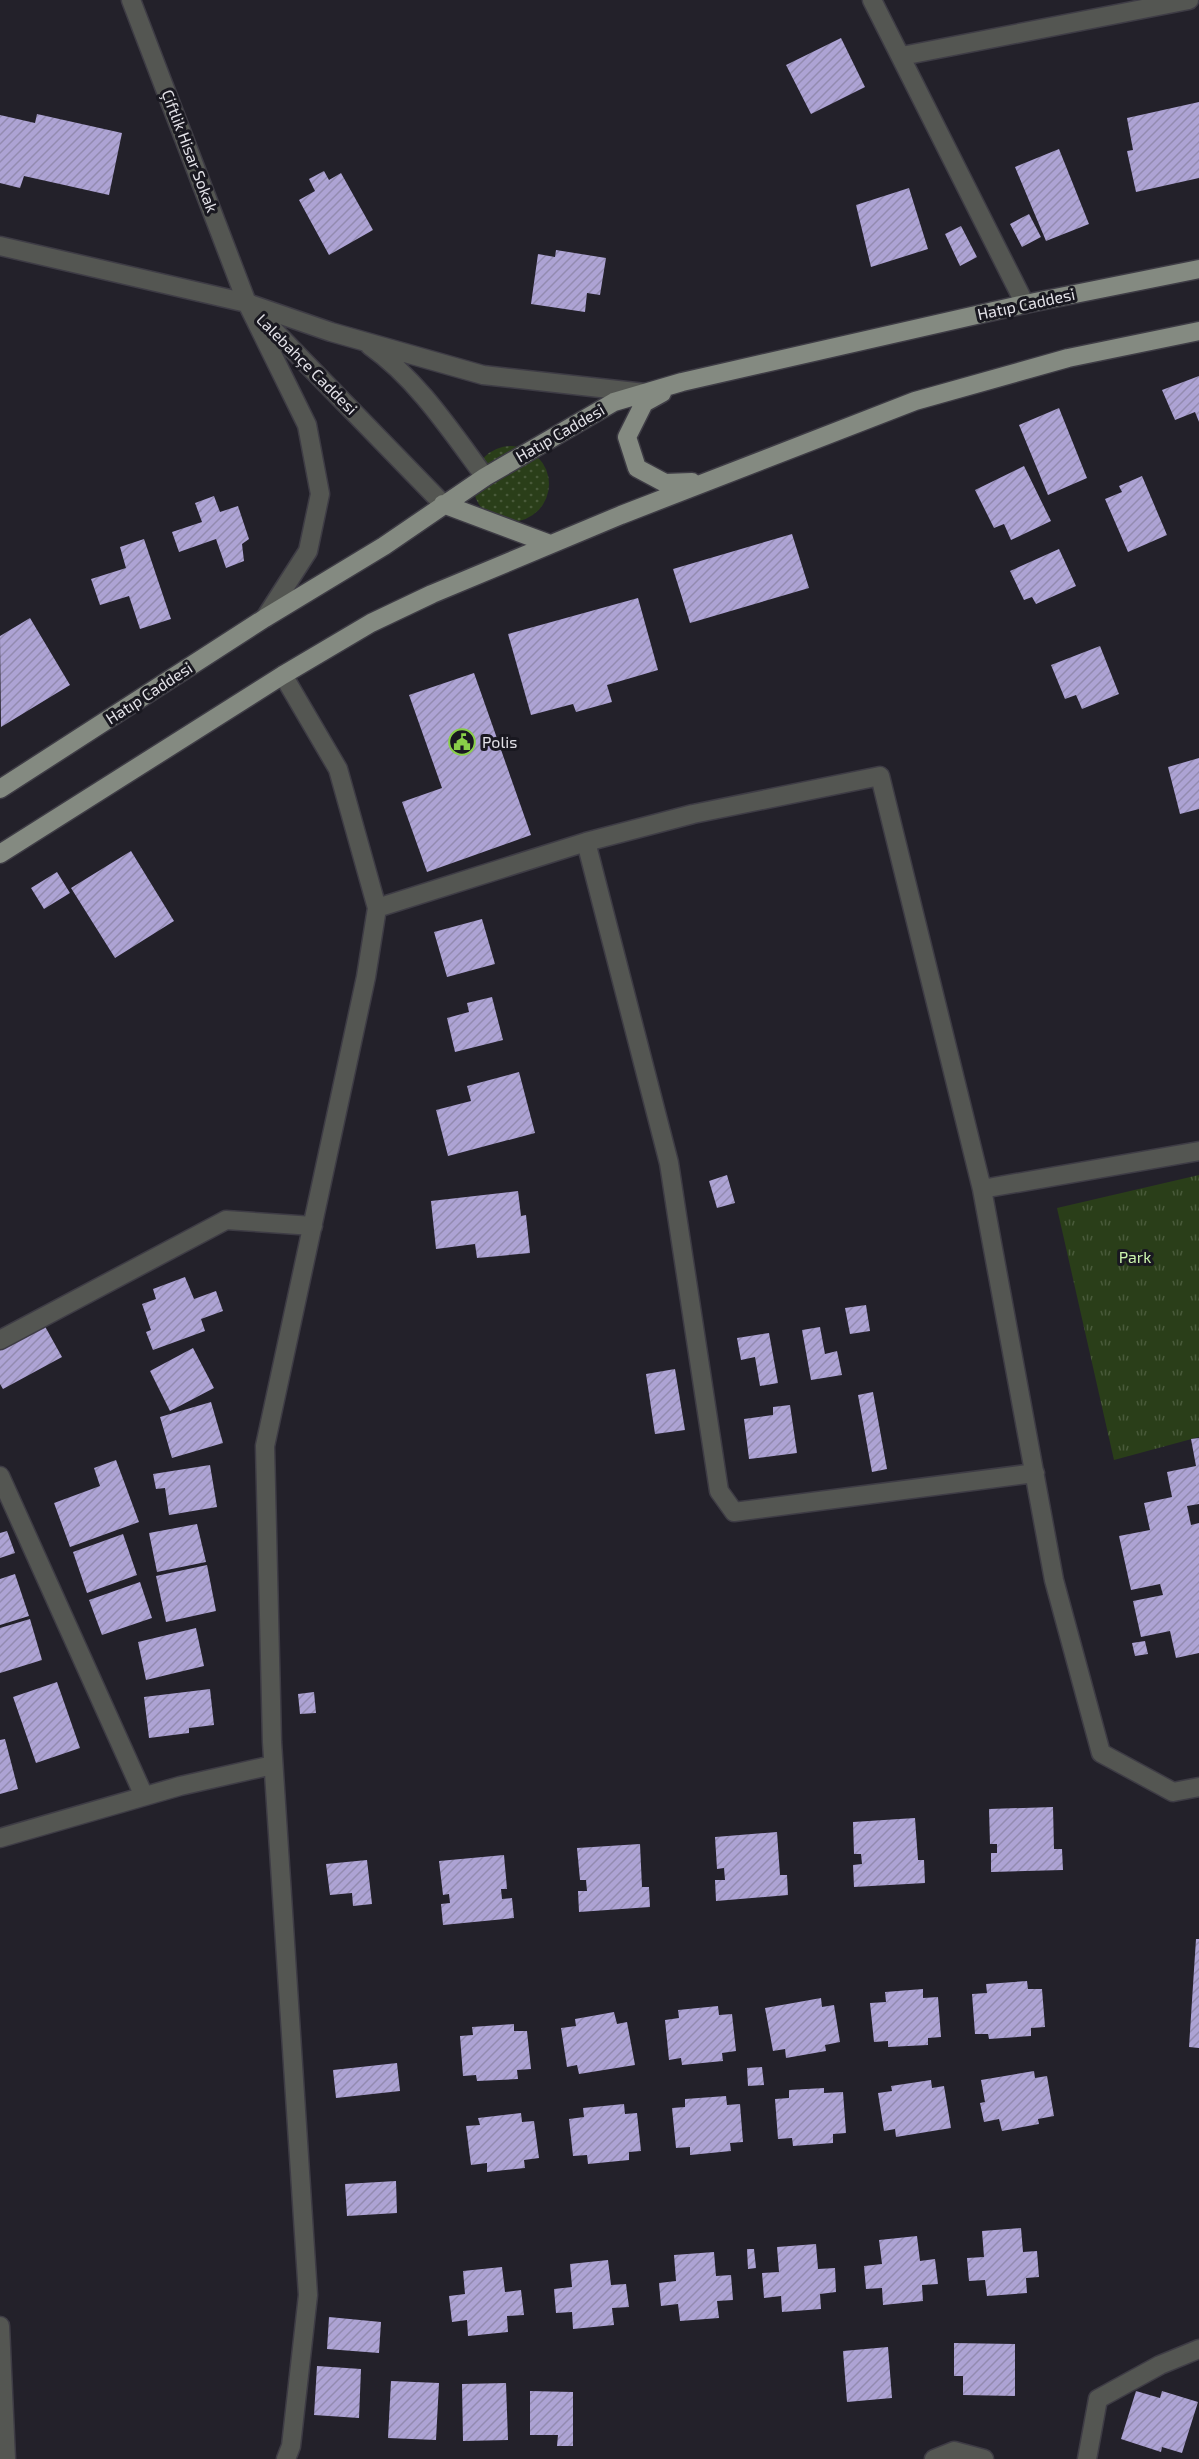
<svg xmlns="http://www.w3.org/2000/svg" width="1199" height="2459" viewBox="0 0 1199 2459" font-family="'Exo 2',sans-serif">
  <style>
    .grass { fill: url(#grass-dots) }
    .park { fill: url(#park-tufts) }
    .building { fill: url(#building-hatch) }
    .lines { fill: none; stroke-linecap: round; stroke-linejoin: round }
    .minor-casing { stroke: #3e3c45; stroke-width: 21 }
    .major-casing { stroke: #3e3c45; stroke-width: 21 }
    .minor { stroke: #545652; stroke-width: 18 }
    .major { stroke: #848a81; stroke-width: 18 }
    .labels { text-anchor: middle; stroke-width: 6; stroke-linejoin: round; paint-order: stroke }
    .street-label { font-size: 16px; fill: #e3e2e8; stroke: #191820 }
    .poi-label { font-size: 16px; fill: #e3e2e8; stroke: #191820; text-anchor: start }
    .park-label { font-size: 16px; fill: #caf2ac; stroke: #191820 }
  </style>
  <defs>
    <pattern id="grass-dots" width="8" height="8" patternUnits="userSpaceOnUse" patternTransform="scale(1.5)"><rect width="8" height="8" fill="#2a3e19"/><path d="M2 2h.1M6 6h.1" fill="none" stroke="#495a3a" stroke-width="1.8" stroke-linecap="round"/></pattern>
    <pattern id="park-tufts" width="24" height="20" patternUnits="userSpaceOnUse" patternTransform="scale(1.5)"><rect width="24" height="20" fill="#2a3e19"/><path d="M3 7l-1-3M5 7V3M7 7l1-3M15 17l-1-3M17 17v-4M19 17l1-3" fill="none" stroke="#495a3a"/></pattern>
    <pattern id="building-hatch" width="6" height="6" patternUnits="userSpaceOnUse" patternTransform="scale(1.5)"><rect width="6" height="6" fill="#ada3d4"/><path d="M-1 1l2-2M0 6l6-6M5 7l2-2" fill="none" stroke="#938bb0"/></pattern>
  </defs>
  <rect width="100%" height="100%" fill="#23212a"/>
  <!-- grass -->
  <path class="grass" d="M473 484a38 38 0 1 1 76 0a38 38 0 1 1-76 0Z"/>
  <!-- park -->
  <path class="park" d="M1199,1175V1437L1114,1460L1057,1208Z"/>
  <!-- building -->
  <path class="building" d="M841,38L865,87L811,114L786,65Z
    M1199,102V178L1136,192L1127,151L1133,150L1127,118Z
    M37,114L122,133L109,195L24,176L20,188L0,183V115L35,123Z
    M1059,149L1089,224L1046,241L1015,167Z
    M324,171L329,180L341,173L373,230L329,255L299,200L315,191L309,179Z
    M909,188L928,249L871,267L856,205Z
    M1029,214L1041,237L1022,247L1010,224Z
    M961,226L977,257L960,266L945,234Z
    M556,250L606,258L600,295L587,293L585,312L531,304L538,254L555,257Z
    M1199,376V422L1195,412L1175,420L1162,390Z
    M1059,408L1087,478L1048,495L1019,425Z
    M1024,466L1051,521L1011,540L1004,524L994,528L975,490Z
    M1142,476L1167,535L1128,552L1105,499L1122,492L1119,486Z
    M214,496L220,512L238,506L249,539L242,544L244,561L226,568L216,539L179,552L172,532L202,522L195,503Z
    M792,534L809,588L690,623L673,569Z
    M144,539L171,619L140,629L129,596L100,605L91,579L126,568L120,547Z
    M1059,549L1076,586L1036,604L1032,597L1024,600L1010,571Z
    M638,598L658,670L607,685L612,702L576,712L573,704L531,715L508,634Z
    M30,618L70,685L1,727L0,636Z
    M1100,646L1119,694L1082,709L1076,695L1065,699L1051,665Z
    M474,673L531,835L427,872L402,802L442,788L409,695Z
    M1199,758V809L1180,814L1168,767Z
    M131,851L174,921L115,958L71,888Z
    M57,872L70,893L44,909L31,888Z
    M482,919L495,964L447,977L434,932Z
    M492,997L503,1040L455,1052L447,1018L469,1012L467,1003Z
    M519,1072L535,1133L448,1156L436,1110L471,1101L467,1086Z
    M727,1175L735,1203L717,1208L709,1181Z
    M518,1191L521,1216L526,1215L530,1253L477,1258L475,1244L436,1249L431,1201Z
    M185,1277L194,1299L216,1291L223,1311L201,1319L205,1331L153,1350L146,1332L151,1330L142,1304L156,1299L153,1289Z
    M866,1305L870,1331L850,1334L845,1308Z
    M42,1321L62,1357L3,1389L0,1384V1344Z
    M820,1327L825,1354L837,1351L842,1375L811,1380L802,1330Z
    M769,1333L778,1383L760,1386L755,1357L741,1360L737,1338Z
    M193,1348L214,1388L170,1411L150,1371Z
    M675,1369L685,1430L655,1434L646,1374Z
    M873,1392L887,1469L872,1472L858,1395Z
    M211,1402L223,1443L172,1458L160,1417Z
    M790,1405L797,1453L749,1459L744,1419L773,1415V1407Z
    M1199,1438V1504L1187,1506L1191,1525L1199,1523V1653L1176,1658L1170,1631L1141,1637L1133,1601L1163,1595L1160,1584L1131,1590L1119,1536L1150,1530L1144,1503L1172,1497L1167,1472L1196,1466L1191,1439Z
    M116,1460L139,1522L70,1547L54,1503L100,1486L94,1468Z
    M210,1465L217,1507L169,1515L165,1488L156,1489L153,1474Z
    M197,1524L206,1562L157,1572L149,1533Z
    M7,1531L15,1553L0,1558V1533Z
    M123,1534L137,1575L87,1593L73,1552Z
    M207,1565L216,1611L166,1622L156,1576Z
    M15,1574L29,1616L0,1625V1579Z
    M140,1582L152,1618L102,1635L89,1600Z
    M30,1619L42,1660L0,1673V1628Z
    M196,1628L204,1666L146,1680L138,1642Z
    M1145,1641L1148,1654L1135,1656L1132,1643Z
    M57,1682L80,1748L36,1763L13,1697Z
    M210,1689L214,1725L189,1728V1733L149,1738L144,1697Z
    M314,1692L316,1713L300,1714L298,1694Z
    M5,1739L18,1789L0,1794V1740Z
    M1053,1807L1054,1849H1062L1063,1870L991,1872V1853H997V1844H990L989,1809Z
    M915,1818L918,1860H924L925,1883L854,1887L853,1865L862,1864L861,1854H854L853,1822Z
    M777,1832L780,1875H787L788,1895L716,1901L715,1880H725L724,1868L717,1869L715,1837Z
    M640,1844L642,1887H649L650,1907L579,1912L578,1891H587L586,1880H580L577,1848Z
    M504,1855L507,1889H501L502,1899L512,1898L514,1918L443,1925L441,1904L450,1903L449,1894L443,1895L439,1861Z
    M367,1860L372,1904L353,1906L352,1893L330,1895L326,1864Z
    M1196,1939H1199V2048L1189,2047Z
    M1027,1981L1028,1989H1042L1045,2027L1031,2028V2036L989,2039L988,2034H975L972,1994L987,1993L986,1984Z
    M923,1989V1998L938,1997L941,2037L928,2038V2045L888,2047V2041L874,2042L870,2003L886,2002L885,1992Z
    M821,1998L822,2007L834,2005L840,2042L825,2045L826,2051L786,2058L785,2049L773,2051L765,2008Z
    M718,2006L719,2015L732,2014L736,2051L722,2053L723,2061L682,2065L681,2058L669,2060L665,2020L679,2018L678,2010Z
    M614,2012L617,2024L627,2022L635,2065L579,2074L577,2065L567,2067L561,2028L576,2026L575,2019Z
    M514,2024V2031H527L531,2069L517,2070L518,2079L477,2081L476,2075L463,2076L460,2036L473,2035L472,2027Z
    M397,2063L400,2091L336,2098L333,2070Z
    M762,2067L764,2085L748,2086L747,2068Z
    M1034,2071L1035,2078L1047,2076L1054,2116L1038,2119L1039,2124L1002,2131L999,2119L984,2122L980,2103L985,2102L981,2080Z
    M931,2080L932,2088L944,2086L951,2128L896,2137L895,2129L884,2131L878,2093L892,2091L891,2086Z
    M824,2088V2093L843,2092L846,2133L833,2134V2143L793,2146L792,2138L778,2139L775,2099L789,2098V2090Z
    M726,2096L727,2105L740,2104L743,2142L730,2143L731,2151L690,2155V2147L676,2148L672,2108L685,2107V2099Z
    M624,2104L625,2114L637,2113L641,2151L629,2152V2160L588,2164L587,2155L573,2156L569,2119L584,2117L583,2108Z
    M521,2113L522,2122L534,2121L539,2158L524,2160L525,2168L487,2172V2163L471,2165L466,2126L480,2125L478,2118Z
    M396,2181L397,2213L347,2216L345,2184Z
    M1021,2228L1023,2252L1037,2251L1039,2277L1026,2278L1027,2293L987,2296L985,2280L969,2281L967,2258L984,2257L982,2231Z
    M917,2236L920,2261L935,2259L938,2284L922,2285L923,2301L883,2305L882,2288L866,2289L864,2266L882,2264L879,2240Z
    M816,2244L818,2269L835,2268L836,2292L820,2294L821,2309L782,2312L781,2296L764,2298L762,2273L779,2272L777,2247Z
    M747,2249H754L756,2268L748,2269Z
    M714,2252L716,2276L731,2275L733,2300L717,2301L719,2318L680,2321L678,2304L661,2306L659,2283L676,2281L674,2255Z
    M608,2260L611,2285L626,2284L629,2307L612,2308L614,2325L573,2329L572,2312L556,2313L554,2289L572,2287L570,2264Z
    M502,2267L505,2292L521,2290L524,2315L507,2316L508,2332L468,2336L467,2320L452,2322L449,2296L465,2294L463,2271Z
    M329,2317L381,2322L379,2353L327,2349Z
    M954,2343L1015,2344V2396L963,2395V2376H954Z
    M888,2347L892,2398L847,2402L843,2351Z
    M317,2366L361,2369L359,2418L314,2415Z
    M391,2381L439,2383L436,2440L388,2438Z
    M506,2383L508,2440L463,2441L462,2384Z
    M530,2391L573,2392V2446H557L558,2435H530Z
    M1136,2391L1160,2398L1162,2391L1198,2402L1182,2453L1162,2447L1161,2452L1121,2439Z"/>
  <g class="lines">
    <!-- minor casing -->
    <g class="minor-casing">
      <path id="minor" d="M131,0L247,303L307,425L320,494L308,551L265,618
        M872,0L1025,304
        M902,56L1189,0
        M0,246L247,303L331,332L483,375L645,393
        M259,315L443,504
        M370,346C417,379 451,431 485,477
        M283,675L338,769L377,908L366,977L265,1446L272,1742L308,2295L291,2446L286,2459
        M586,842L669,1163L719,1491L734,1512L1035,1473
        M377,908L586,842L693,814L880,776L982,1189L1054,1580L1101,1753L1173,1792L1199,1787
        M982,1189L1199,1151
        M0,1340L226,1220L313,1226
        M0,1476L144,1796
        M0,1838L180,1786L273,1765
        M0,2326L6,2459
        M934,2459L954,2451L984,2459
        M1087,2459L1098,2399L1160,2365L1199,2349"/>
    </g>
    <!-- major casing -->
    <g class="major-casing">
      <path id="major" d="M662,393L644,403L627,437L637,468L665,483L692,482
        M443,504L550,544
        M0,789L265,618L384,546L485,477L614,402L682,382L1025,304L1199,269
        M0,854L283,675L371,623L432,594L621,515L915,401L1068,358L1199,331"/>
    </g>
    <!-- minor -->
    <use href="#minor" class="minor"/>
    <!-- major -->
    <use href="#major" class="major"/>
  </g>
  <!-- icons -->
  <defs>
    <g id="civic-ring" transform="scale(1.35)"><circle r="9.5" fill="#191820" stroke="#89cf48" stroke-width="1.5"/><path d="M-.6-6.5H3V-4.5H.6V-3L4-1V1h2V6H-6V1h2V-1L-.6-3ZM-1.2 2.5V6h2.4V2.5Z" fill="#89cf48"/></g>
  </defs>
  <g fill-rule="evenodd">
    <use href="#civic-ring" x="462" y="742"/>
  </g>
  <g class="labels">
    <!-- street labels -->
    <g class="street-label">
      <text transform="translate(190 151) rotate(69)" y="6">Çiftlik Hisar Sokak</text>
      <text transform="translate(1026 304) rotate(-12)" y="6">Hatıp Caddesi</text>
      <text transform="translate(307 364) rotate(45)" y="6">Lalebahçe Caddesi</text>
      <text transform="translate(560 433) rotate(-30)" y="6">Hatıp Caddesi</text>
      <text transform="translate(149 693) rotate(-33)" y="6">Hatıp Caddesi</text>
    </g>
    <!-- poi labels -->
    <g class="poi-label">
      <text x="482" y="748">Polis</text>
    </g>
    <!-- park labels -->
    <g class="park-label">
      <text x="1135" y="1263">Park</text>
    </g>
  </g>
</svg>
